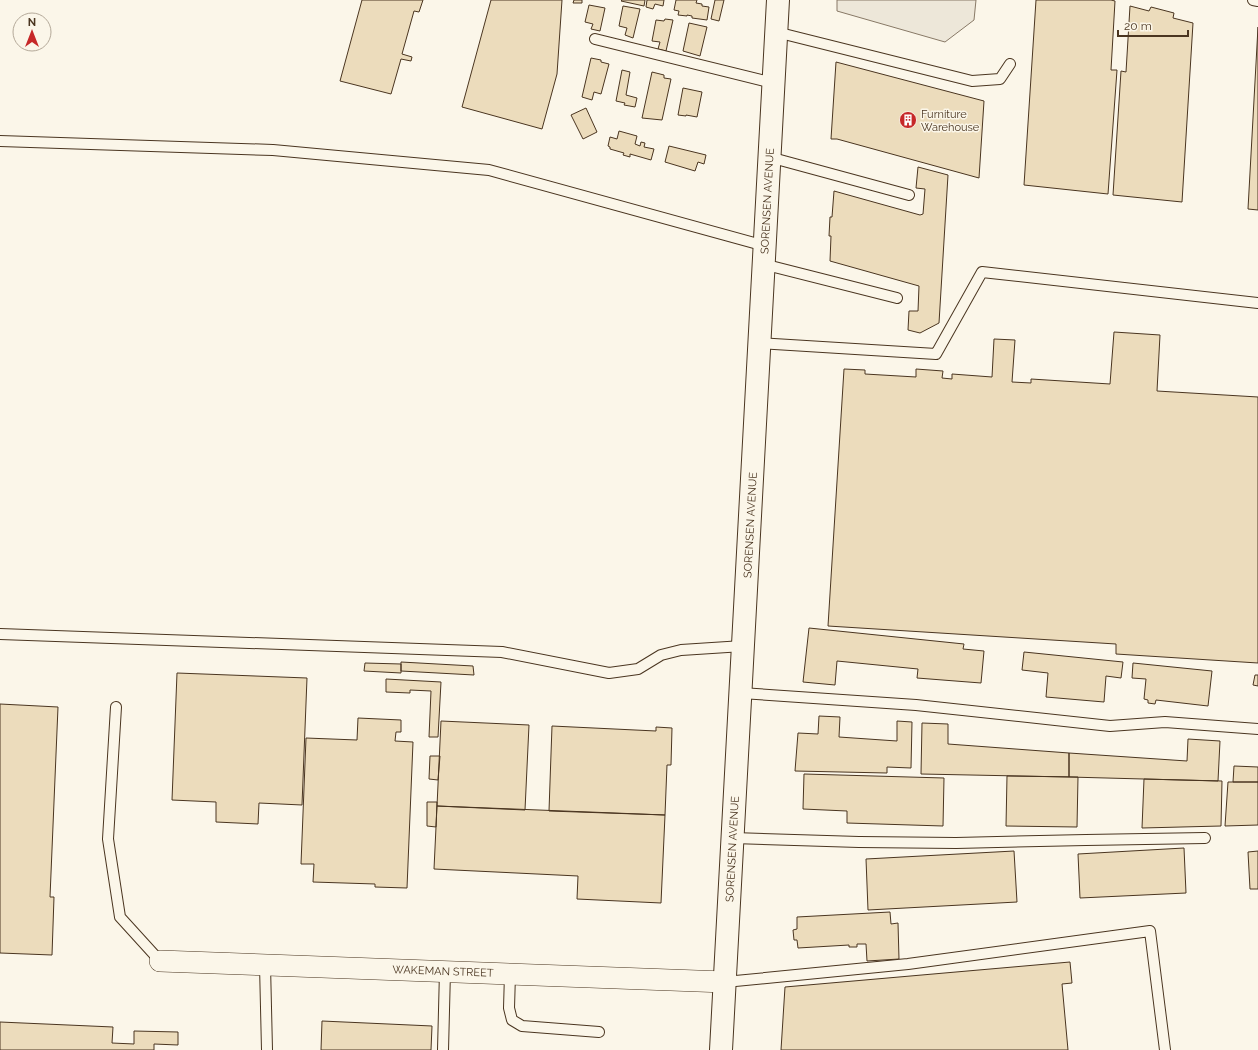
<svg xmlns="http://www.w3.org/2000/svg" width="1258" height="1050" viewBox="0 0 1258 1050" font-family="Raleway,sans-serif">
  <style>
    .parking { fill: #ede7d9; stroke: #887966 }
    .building { fill: #ecdcbc; stroke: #4a3520 }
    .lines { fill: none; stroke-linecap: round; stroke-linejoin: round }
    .lane-casing { stroke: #4a3520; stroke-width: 12 }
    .street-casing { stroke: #4a3520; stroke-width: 22 }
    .secondary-casing { stroke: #4a3520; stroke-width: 24 }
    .lane { stroke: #fbf6e9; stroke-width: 10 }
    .street { stroke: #fbf6e9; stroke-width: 21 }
    .secondary { stroke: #fbf6e9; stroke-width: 22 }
    .labels { text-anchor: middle; stroke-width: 3; stroke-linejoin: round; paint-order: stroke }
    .poi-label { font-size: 11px; fill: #4a3520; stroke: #fbf6e9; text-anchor: start }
    .street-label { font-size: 11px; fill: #4a3520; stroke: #fbf6e9 }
  </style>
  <rect width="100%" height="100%" fill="#fbf6e9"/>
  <!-- parking -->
  <path class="parking" d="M837,0H976L974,20L945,42L837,11Z"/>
  <!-- building -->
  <path class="building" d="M362,0H423L419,12L414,11L402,54L412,57L411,61L401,59L391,94L340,81Z
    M491,0H562L557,74L542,129L462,107Z
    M574,0H582V3H573Z
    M622,0H645L644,6L621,1Z
    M647,0H664L663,6L655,4L653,9L646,7Z
    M676,0H697L696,3L702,4V6L709,7L707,20L692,18V16L687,15V16L678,15L679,11L674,10Z
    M715,0H724L719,21L711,19Z
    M1036,0H1111L1115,1L1111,70H1117L1108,194L1024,185Z
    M589,5L605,8L600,31L591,29L593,24L585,22Z
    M623,6L640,9L633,38L625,35L627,28L619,26Z
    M1130,6L1149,11L1151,7L1174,13L1173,18L1193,23L1182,202L1113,195L1121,71L1126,72Z
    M665,19L673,20L666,51L658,49L660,42L652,41L656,20L664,21Z
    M689,23L707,27L700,56L683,51Z
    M1258,27V210L1248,209Z
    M591,58L601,60V62L609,64L601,94L594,92L592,100L582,97Z
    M836,62L984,101L979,178L837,139H831Z
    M622,70L630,72L626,95L637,98L635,107L624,105L625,103L616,101Z
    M652,72L664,75V78L671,79L662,120L642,118Z
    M683,88L702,92L697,117L686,115V116L678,115Z
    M586,108L597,132L583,139L571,115Z
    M619,131L637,136L635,144L640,146L641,142L645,143L644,147L654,149L651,160L630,154V157L623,155L624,153L610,149V147L608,146L610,137L617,139Z
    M669,146L706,155L704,164L698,162L695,171L665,162Z
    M918,167L948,175L939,323L920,333L908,330L909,311H918L919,286L830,261L831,236H829L830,217H832L834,191L920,215L923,214L925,189L916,188Z
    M1114,332L1160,335L1157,391L1258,397V663L1116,654V644L828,626L844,369L865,370V374L916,377V369L943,371L942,378L952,379V374L992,377L994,339L1015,340L1012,382L1031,383V379L1110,384Z
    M809,628L964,644L963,649L984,651L981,683L917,678L918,669L837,661L835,685L803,682Z
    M1024,652L1123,662L1121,678L1106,676L1104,702L1046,697L1048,673L1022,670Z
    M401,662L473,666L474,675L401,671Z
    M365,663L401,664V673L364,671Z
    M1133,663L1212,671L1208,706L1156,700L1155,704L1148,703V700L1144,699L1146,679L1132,678Z
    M177,673L307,678L302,805L259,803L258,824L216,822V802L172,800Z
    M1255,675H1258V686L1253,685Z
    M386,679L441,682L438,737H429L431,691L410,690V693L386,692Z
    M0,704L58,707L50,897H54L52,955L0,953Z
    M819,716L840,717L839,737L897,741V721L912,722L911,768L887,767V773L795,771L798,733L818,734Z
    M358,718L401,720V732H396L395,741L413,742L407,888L375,887V884L313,882L314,864H301L306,738L357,740Z
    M441,721L529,725L525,810L437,806Z
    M922,723L948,724V744L1069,753V777L921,774Z
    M552,726L656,731V727L672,728L671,765H667L665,815L549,811Z
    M1188,739L1220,741L1218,781L1069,777V753L1187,761Z
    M430,756H440L438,780L429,779Z
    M1234,766L1258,767V782H1233Z
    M804,774L944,778L943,826L847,823V811L803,809Z
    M1007,776L1078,777L1077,827L1006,826Z
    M1144,779L1222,781L1221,826L1142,828Z
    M1228,782H1258V825L1225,826Z
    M427,802H437L436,827L427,826Z
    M437,806L665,815L661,903L577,899L578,876L434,869Z
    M1184,848L1186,893L1080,898L1078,854Z
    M1014,851L1017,902L868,910L866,859Z
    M1258,851V889H1250L1248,852Z
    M890,912L891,924L898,923L899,959L867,961L866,944H857V947H849V945L798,948L797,940H794L793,930L797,929V917Z
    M1070,962L1072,983L1062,984L1068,1050H781L785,987Z
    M322,1021L432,1026L431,1050H321Z
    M0,1022L113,1027L112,1043L134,1044V1031L178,1032V1045L154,1044V1050H0Z"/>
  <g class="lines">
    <!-- lane casing -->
    <g class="lane-casing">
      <path id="lane" d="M1253,0L1258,1
        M776,32L972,81L1000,79L1010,64
        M595,39L773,83
        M0,141L273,150L489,170L765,246
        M769,157L909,195
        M763,264L897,298
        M759,343L936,354L982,272L1258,303
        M0,634L502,652L609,673L638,669L661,655L681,650L743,646
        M741,693L916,705L1110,726L1165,722L1258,729
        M116,707L108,839L120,917L160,961
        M733,838L859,842L956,843L1086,840L1205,838
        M265,965L267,1050
        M510,974L509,1008L512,1020L522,1026L599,1032
        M725,982L908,964L1150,931L1165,1050
        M443,1050L445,971"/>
    </g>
    <!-- street casing -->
    <g class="street-casing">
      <path id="street" d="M160,961L725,982"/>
    </g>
    <!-- secondary casing -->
    <g class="secondary-casing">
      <path id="secondary" d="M721,1050L778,0"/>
    </g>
    <!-- lane -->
    <use href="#lane" class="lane"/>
    <!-- street -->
    <use href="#street" class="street"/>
    <!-- secondary -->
    <use href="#secondary" class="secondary"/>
  </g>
  <!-- icons -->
  <defs>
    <g id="building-disc" transform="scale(0.9)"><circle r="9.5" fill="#c62828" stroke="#fbf6e9"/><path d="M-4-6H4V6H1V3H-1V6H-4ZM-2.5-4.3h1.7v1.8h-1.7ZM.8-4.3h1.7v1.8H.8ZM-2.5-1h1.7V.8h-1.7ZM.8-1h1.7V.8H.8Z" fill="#fff"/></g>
  </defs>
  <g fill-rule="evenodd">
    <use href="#building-disc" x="908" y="120"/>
  </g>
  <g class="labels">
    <!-- poi labels -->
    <g class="poi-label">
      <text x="921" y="118">Furniture<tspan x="921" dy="13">Warehouse</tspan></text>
    </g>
    <!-- street labels -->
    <g class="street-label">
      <text transform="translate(767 201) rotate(-87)" y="4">SORENSEN AVENUE</text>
      <text transform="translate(750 525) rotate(-87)" y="4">SORENSEN AVENUE</text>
      <text transform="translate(732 849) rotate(-87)" y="4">SORENSEN AVENUE</text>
      <text transform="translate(443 971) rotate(2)" y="4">WAKEMAN STREET</text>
    </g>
  </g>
  <!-- north arrow -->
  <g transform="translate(32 32)"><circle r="19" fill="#fbf6e9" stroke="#b4a999"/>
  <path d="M0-3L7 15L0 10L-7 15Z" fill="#c62828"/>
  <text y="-6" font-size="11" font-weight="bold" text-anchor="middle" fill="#4a3520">N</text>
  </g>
  <!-- scale -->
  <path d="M1118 30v6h70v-6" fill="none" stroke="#4a3520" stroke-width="2"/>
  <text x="1124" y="30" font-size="12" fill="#4a3520" stroke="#fbf6e9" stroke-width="3" paint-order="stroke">20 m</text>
</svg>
